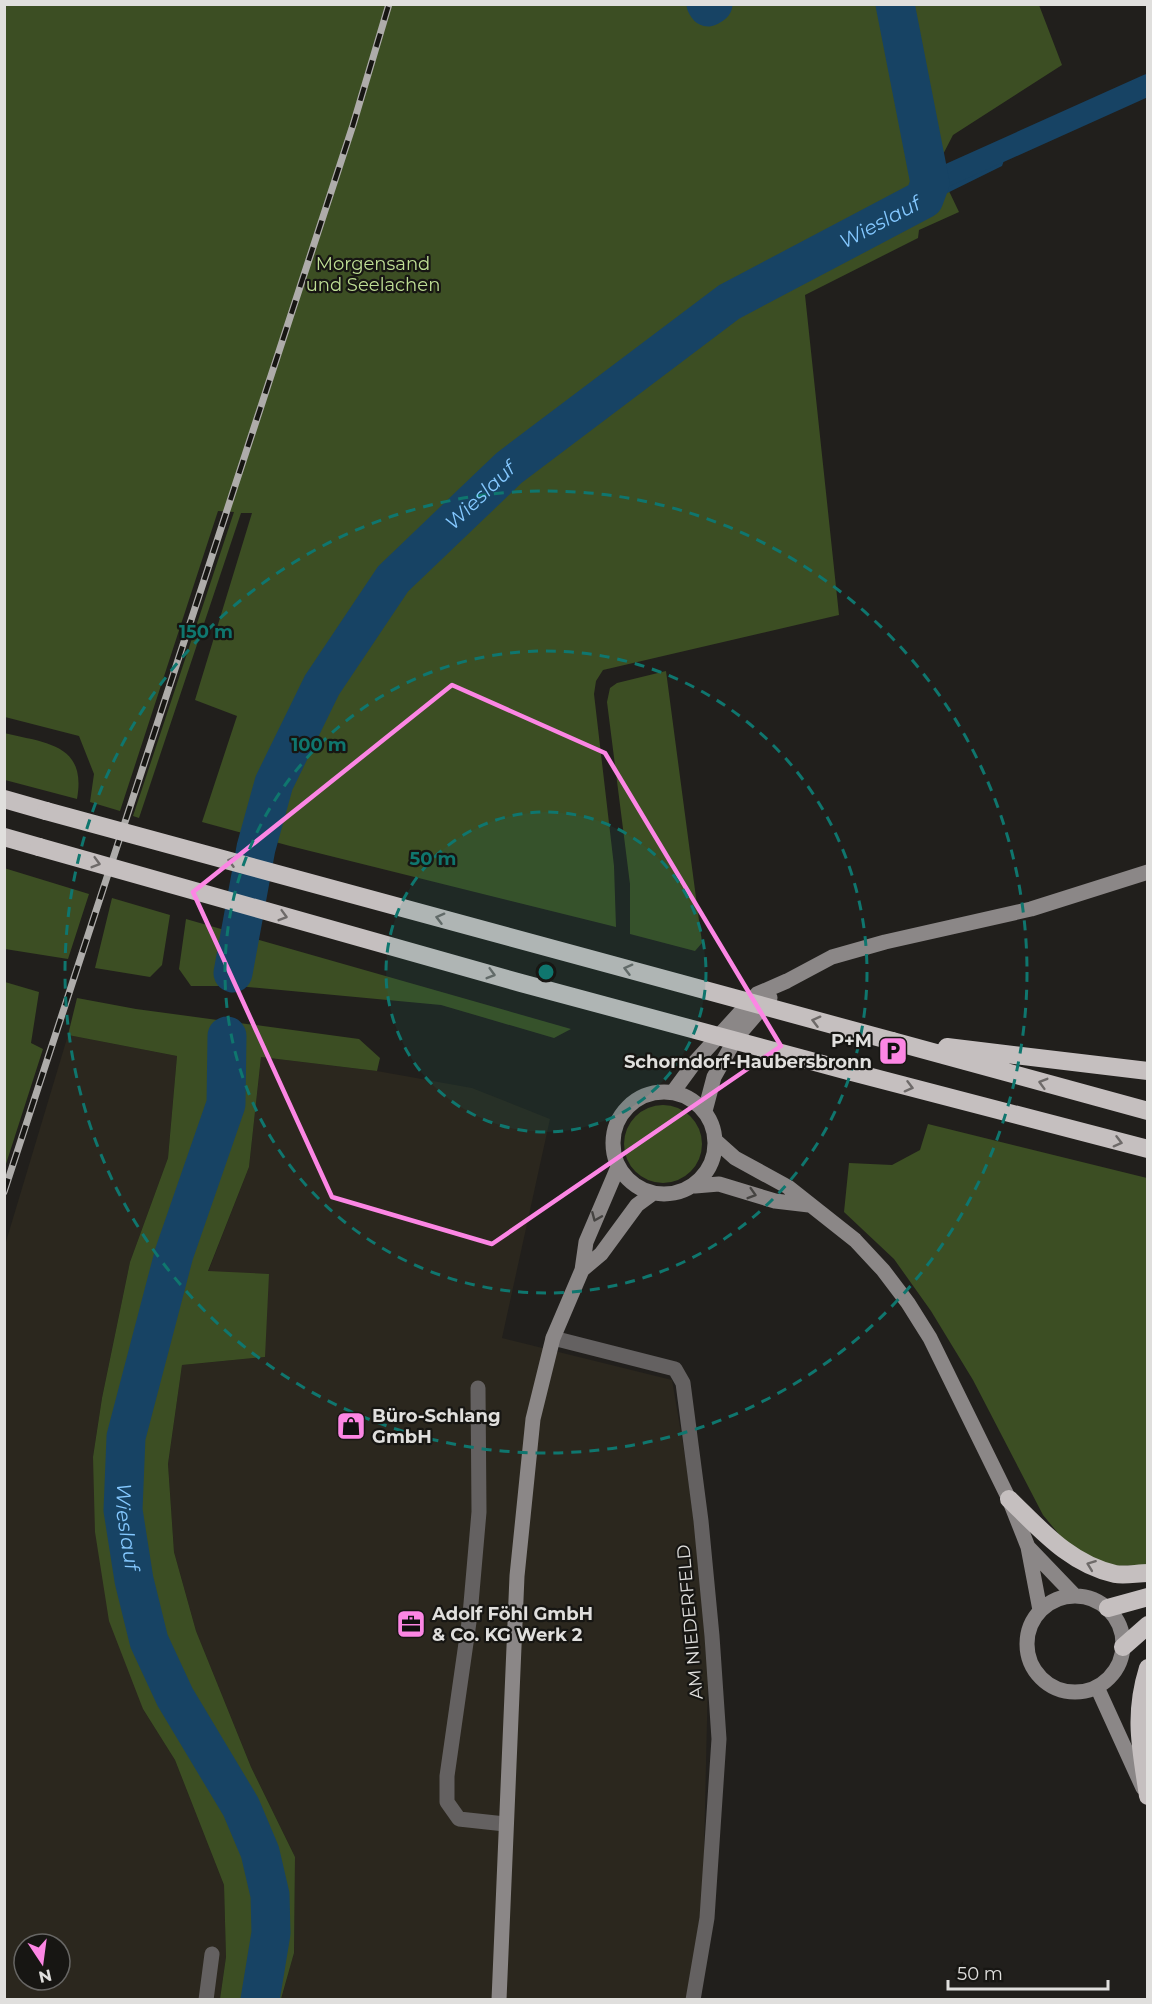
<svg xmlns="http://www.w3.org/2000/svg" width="1152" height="2004" viewBox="0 0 1152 2004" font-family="Montserrat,sans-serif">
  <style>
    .built { fill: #2b271e; fill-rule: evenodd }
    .green { fill: #3c4e23 }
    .water { fill: #174364 }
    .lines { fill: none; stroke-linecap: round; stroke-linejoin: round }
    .canal { stroke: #174364; stroke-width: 22 }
    .river { stroke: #174364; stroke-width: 39 }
    .street { stroke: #646161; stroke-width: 15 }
    .secondary { stroke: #8b8787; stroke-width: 15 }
    .highway { stroke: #c5bfbf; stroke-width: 18 }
    .rail-casing { stroke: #aeacaa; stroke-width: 7 }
    .rail { stroke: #171613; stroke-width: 4.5; stroke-dasharray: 14; stroke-linecap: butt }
    .highway-bridge { stroke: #c5bfbf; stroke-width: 18 }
    .oneway { stroke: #6e6a69 }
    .oneway2 { stroke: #454341 }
    .marked { fill: none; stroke: #fc86e4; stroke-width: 4.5; stroke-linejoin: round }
    .ring { fill: none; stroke: #0f766e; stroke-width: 3; stroke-dasharray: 10 8 }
    .labels { text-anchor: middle; stroke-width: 4.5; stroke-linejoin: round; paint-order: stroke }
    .park-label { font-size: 18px; fill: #bfdf95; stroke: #171613 }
    .poi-label { font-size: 18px; font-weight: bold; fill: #e0dfdd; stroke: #171613; text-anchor: start }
    .street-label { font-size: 18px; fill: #e0dfdd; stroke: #171613 }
    .water-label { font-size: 20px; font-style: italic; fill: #84c8ff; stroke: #171613 }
    .centre { fill: #0f766e; stroke: #171613; stroke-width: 3 }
    .ring-label { font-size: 18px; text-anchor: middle; font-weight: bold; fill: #0f766e; stroke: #171613; stroke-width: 4.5; stroke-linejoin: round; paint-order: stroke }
  </style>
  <rect width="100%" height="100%" fill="#211f1c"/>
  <!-- built -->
  <path class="built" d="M68,1035L177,1056L168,1158L130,1262L102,1398L93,1457L143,1709L175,1760L224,1885L226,1957L220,1999L5,2000V1245ZM24,1944H60V1980H24Z
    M261,1057L377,1071L472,1088L550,1119L502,1338L672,1380L685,1456L709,1632L703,1898L687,1999H281L294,1953L295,1857L251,1767L196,1631L174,1552L168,1464L182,1365L265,1357L208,1272L249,1167Z"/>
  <!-- green -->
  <path class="green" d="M5,5H1039L1062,65L953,135L937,166L959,212L919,230L918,238L805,295L839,615L603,670L596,681L594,694L614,866L616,927L290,846L202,822L237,716L195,700L252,513H241L139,818L133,816L234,512L218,511L120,811L90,802L94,774L79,736L5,717Z
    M666,671L702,943L695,951L630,934V884L607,702L610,688L617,683Z
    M4,733C46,743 87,744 77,799L5,780Z
    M4,868L89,894L68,959L5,949Z
    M112,898L170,915L162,965L150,977L95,968Z
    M186,919L571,1029L554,1038L441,1005L237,986H191L179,969Z
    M5,982L39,992L31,1043L43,1049L5,1167Z
    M77,998L136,1009L359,1039L380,1058L377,1071L261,1057L249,1167L208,1271L269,1274L265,1357L182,1365L168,1464L174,1552L196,1631L251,1767L295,1857L294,1953L281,1999H220L226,1957L224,1885L175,1760L143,1709L109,1621L95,1532L93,1457L102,1398L130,1262L168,1158L177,1056L68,1035Z
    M624 1144a39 39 0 1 1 78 0a39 39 0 1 1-78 0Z
    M928,1124L1147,1178V1565L1114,1566L1086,1556L1062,1538L1043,1515L973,1380L931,1311L894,1259L844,1212L849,1163L892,1165L920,1150Z"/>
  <!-- water -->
  <path class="water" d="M1005,148L1008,149L1002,166L925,204L922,201L923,196L997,163Z"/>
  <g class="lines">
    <!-- canal -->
    <path class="canal" d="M930,183L1148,85"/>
    <!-- river -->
    <g class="river">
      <path d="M706,4L708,7L713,4"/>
      <path id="s1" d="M233,973L256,848L274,783L322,685L393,579L509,468L729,302L924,199L930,183L895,4"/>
      <path id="s2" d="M227,1036L226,1104L174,1254L126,1437L123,1510L134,1580L149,1641L175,1697L241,1807L260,1852L270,1895L271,1933L260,2000"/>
    </g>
    <!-- street -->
    <path class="street" d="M553,1338L675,1369L683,1383L701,1521L712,1636L719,1739L707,1918L693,2000
      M478,1388L479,1512L470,1615L447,1776V1802L459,1819L505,1824
      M206,2000L212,1954"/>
    <!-- secondary -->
    <path class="secondary" d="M613 1143a51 51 0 1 1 102 0a51 51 0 1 1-102 0Z
      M673,1092L695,1062L757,994L787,981L832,957L885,942L1031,909L1148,872
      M705,1111L714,1077L736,1038L770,998
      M716,1141L735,1158L788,1187L855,1240L883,1270L908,1303L930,1338L1009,1499L1028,1547L1040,1610
      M695,1186L719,1184L775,1201L809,1205
      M582,1270L601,1254L637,1205L652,1194
      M1028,1547L1075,1596
      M1027 1644a48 48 0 1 1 96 0a48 48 0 1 1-96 0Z
      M1097,1687L1143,1788
      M499,2000L517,1576L533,1419L553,1338L582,1270L586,1242L618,1167"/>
    <!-- highway -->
    <path class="highway" d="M4,799L46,811
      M4,837L39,847
      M892,1041L1148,1111
      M947,1047L1148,1071
      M852,1072L1148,1149
      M1009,1499C1041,1530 1070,1564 1115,1574C1125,1576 1137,1573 1148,1573
      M1108,1608L1148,1597
      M1123,1647L1148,1625
      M1148,1668C1133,1716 1141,1748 1148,1796"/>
    <!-- rail casing -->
    <g class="rail-casing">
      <path id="rail" d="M4,1192L353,125L389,4"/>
    </g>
    <!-- rail -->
    <use href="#rail" class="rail"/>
    <!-- highway-bridge -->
    <path class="highway-bridge" d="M46,811L892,1041
      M39,847L521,983L852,1072"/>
  </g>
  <!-- one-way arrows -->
  <defs><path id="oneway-chevron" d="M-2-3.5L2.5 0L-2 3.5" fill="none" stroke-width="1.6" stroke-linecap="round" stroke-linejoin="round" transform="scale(1.5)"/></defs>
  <g class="oneway">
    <use href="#oneway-chevron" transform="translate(232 861) rotate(-165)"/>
    <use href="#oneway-chevron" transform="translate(96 863) rotate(16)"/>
    <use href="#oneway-chevron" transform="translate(283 916) rotate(16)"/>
    <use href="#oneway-chevron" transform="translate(440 918) rotate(-165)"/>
    <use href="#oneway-chevron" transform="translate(628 969) rotate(-165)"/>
    <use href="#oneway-chevron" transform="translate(491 974) rotate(16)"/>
    <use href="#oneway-chevron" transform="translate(816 1021) rotate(-165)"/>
    <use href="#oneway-chevron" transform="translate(1043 1083) rotate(-164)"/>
    <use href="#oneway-chevron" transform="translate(909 1087) rotate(15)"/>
    <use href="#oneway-chevron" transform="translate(1118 1142) rotate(15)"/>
    <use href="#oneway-chevron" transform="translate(1091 1565) rotate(-159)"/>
  </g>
  <g class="oneway2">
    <use href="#oneway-chevron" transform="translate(752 1194) rotate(17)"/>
    <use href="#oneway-chevron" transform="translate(596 1217) rotate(113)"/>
  </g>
  <!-- marked area -->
  <path class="marked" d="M452,685L605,753L781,1046L492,1244L332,1197L193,892Z"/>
  <!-- distance rings -->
  <circle cx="546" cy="972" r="160" fill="#0f766e" fill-opacity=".12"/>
  <g class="ring">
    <circle cx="546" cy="972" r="160"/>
    <circle cx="546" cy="972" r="321"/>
    <circle cx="546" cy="972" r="481"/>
  </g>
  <!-- icons -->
  <defs>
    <g id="parking-square" transform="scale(1.5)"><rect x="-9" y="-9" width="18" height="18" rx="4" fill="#fc86e4" stroke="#171613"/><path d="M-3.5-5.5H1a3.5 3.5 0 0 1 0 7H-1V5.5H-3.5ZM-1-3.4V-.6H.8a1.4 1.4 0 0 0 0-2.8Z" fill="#111"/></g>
    <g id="shop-square" transform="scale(1.5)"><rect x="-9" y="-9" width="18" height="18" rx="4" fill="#fc86e4" stroke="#171613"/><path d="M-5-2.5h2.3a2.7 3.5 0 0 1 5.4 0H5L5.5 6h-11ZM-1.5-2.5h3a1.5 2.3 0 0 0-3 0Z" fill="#111"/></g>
    <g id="office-square" transform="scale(1.5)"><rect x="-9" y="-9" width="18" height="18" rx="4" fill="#fc86e4" stroke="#171613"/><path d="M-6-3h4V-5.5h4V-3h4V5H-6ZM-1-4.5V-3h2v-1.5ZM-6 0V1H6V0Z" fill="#111"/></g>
  </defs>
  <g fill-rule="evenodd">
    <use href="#parking-square" x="893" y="1051"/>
    <use href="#shop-square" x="351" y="1426"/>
    <use href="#office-square" x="411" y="1624"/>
  </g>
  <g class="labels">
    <!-- park labels -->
    <g class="park-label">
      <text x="373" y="270">Morgensand<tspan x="373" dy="21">und Seelachen</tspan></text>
    </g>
    <!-- poi labels -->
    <g class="poi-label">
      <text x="872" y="1047" text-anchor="end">P+M<tspan x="872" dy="21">Schorndorf-Haubersbronn</tspan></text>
      <text x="372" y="1422">Büro-Schlang<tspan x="372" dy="21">GmbH</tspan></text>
      <text x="432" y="1620">Adolf Föhl GmbH<tspan x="432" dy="21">&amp; Co. KG Werk 2</tspan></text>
    </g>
    <!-- street labels -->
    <g class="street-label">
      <text transform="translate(690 1622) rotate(-95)" y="6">AM NIEDERFELD</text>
    </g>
    <!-- water labels -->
    <g class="water-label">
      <text dy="7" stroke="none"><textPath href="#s1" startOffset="1038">Wieslauf</textPath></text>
      <text dy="7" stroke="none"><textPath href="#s1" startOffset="552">Wieslauf</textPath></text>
      <text dy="7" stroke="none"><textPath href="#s2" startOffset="506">Wieslauf</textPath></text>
    </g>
  </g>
  <circle cx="546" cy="972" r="9" class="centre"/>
  <g class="ring-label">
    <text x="206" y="638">150 m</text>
    <text x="319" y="751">100 m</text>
    <text x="433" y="865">50 m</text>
  </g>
  <!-- border -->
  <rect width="1152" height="2004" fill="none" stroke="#e0dfdd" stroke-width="12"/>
  <!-- north arrow -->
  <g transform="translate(42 1962) rotate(167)"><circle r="28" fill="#171613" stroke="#676664" stroke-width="1.5"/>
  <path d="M0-4.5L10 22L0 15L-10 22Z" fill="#fc86e4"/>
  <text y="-9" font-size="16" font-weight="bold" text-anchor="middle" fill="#e0dfdd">N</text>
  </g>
  <!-- scale -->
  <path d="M948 1980v9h160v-9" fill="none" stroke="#e0dfdd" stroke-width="3"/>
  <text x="957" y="1980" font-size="18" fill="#e0dfdd" stroke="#171613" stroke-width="4.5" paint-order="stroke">50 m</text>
</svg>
